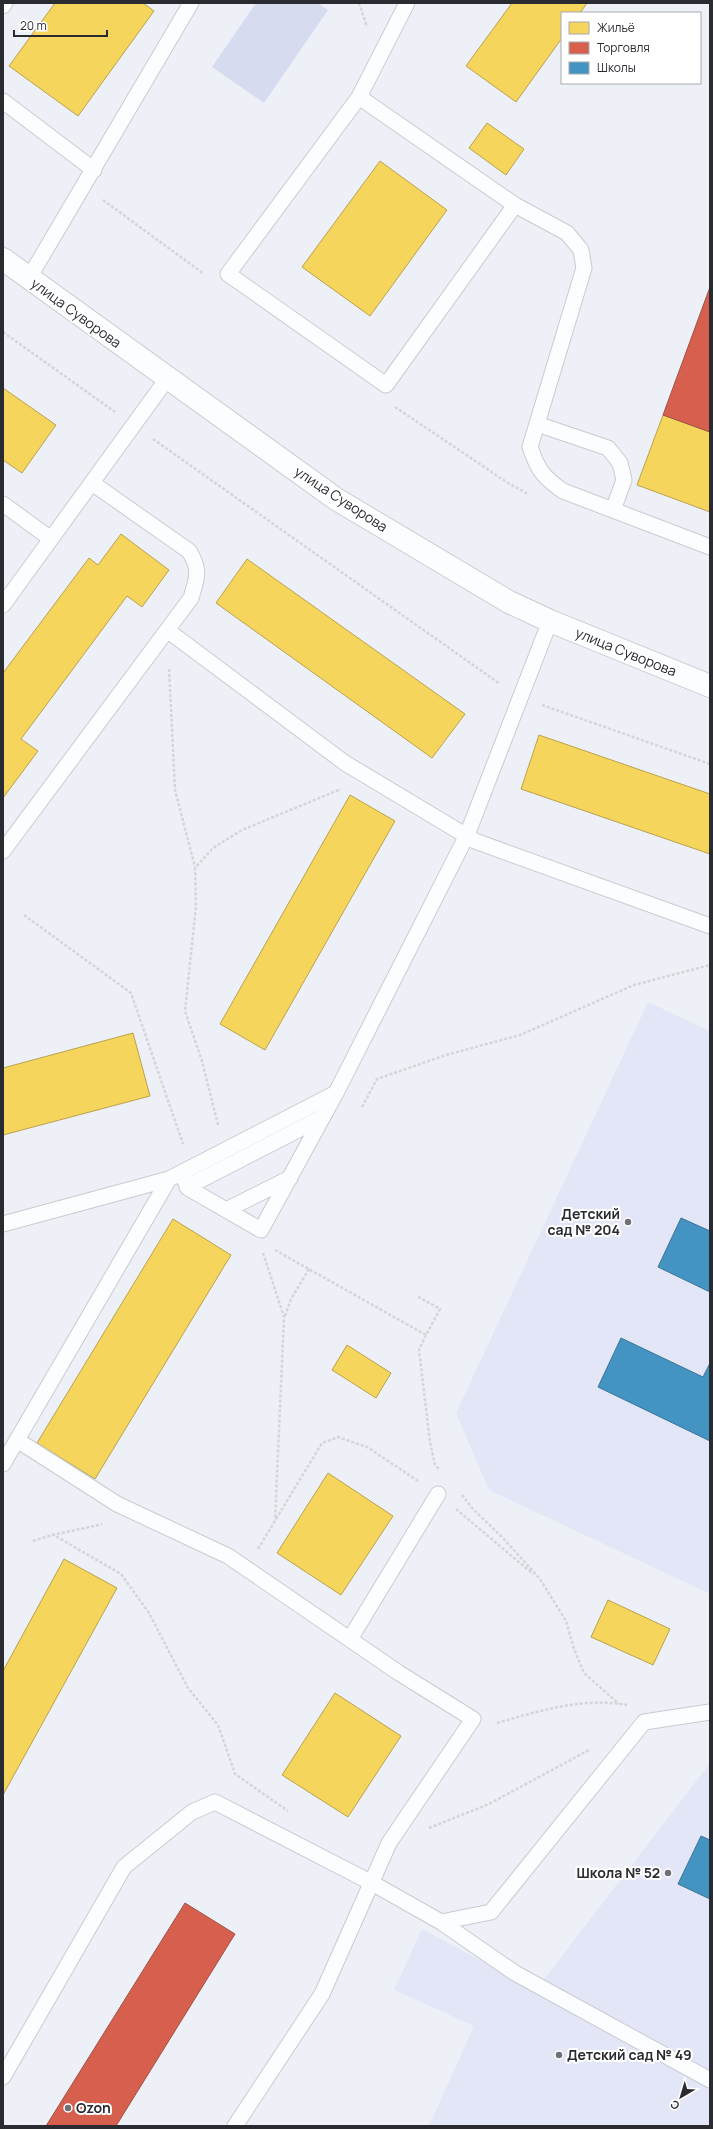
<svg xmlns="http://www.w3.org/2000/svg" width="713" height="2129" viewBox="0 0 713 2129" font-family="Manrope,sans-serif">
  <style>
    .built { fill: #e3e6f6 }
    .green { fill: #d7dbf0 }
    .homes { fill: #f6d55c; stroke: #b9a24f }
    .shops { fill: #d6604d; stroke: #a25045 }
    .schools { fill: #4393c3; stroke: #3c7497 }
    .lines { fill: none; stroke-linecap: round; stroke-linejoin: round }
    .lane-casing { stroke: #c9cbd1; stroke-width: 17 }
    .secondary-casing { stroke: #c9cbd1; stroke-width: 24 }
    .path { stroke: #d4d5d7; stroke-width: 2.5; stroke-dasharray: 3 2; stroke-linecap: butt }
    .lane { stroke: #fcfdfe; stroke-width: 15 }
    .secondary { stroke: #fcfdfe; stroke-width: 22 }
    .poi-dot { fill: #6f7077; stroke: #fff; stroke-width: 1.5 }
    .labels { text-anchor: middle; stroke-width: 4; stroke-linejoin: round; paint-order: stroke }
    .street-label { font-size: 14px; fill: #2a2b31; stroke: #fff }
    .poi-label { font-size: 14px; font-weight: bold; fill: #2a2b31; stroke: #fff; text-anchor: end }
  </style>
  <rect width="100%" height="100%" fill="#eef0f8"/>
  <!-- built -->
  <path class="built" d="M648,1002L710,1031V1594L489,1490L456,1413Z
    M710,1763V2075L542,1982Z
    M422,1929L710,2083V2126H429L474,2026L394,1990Z"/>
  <!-- green -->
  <path class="green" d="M256,3H318L328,10L264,103L212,67Z"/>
  <!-- homes -->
  <path class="homes" d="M55,3H143L154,11L78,116L9,66Z
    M512,3H587L580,13H562V38L516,102L466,66Z
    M487,123L524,149L506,175L469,148Z
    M380,161L447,210L370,316L302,267Z
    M3,388L56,425L22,473L3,460Z
    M663,415L710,432V512L637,485Z
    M121,534L169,570L142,607L127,596L21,739L38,751L3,798V673L89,558L98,565Z
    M247,559L465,714L432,758L216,603Z
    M539,735L710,794V854L521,789Z
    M350,795L395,821L265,1050L220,1024Z
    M133,1033L150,1096L3,1135V1068Z
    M173,1219L231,1255L95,1479L37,1443Z
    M347,1345L391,1373L376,1398L332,1370Z
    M328,1473L393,1516L341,1595L277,1553Z
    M64,1559L117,1588L3,1795V1671Z
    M608,1600L670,1629L653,1665L591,1637Z
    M335,1693L401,1736L348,1817L282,1775Z"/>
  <!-- shops -->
  <path class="shops" d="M710,287V432L663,415Z
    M185,1903L235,1934L116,2126H46Z"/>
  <!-- schools -->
  <path class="schools" d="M681,1218L710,1231V1292L658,1267Z
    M621,1338L703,1377L710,1363V1441L598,1387Z
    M701,1836L710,1840V1899L678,1884Z"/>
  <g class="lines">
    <!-- lane casing -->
    <g class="lane-casing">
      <path id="lane" d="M3,6L5,3
        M359,97L515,205L386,385L228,274L359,97L407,3
        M3,101L94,170
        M515,205L567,233L581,250L584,268L530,447C538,470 543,477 563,491L710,547
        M29,278L191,3
        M537,424L608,448L620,463L624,480L613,510
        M3,504L51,539
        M3,605L167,379
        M167,630L345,763L475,841L710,926
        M3,851L191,598C197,578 201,570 189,551L92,483
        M182,1173L188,1188L261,1230L336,1093
        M187,1187L323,1117
        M226,1210L290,1178
        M3,1224L169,1179
        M17,1440L117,1504L228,1556L399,1673L473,1719L389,1843L322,1994L235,2126
        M3,1464L169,1179L336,1093L467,835L550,621
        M350,1639L438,1494
        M441,1922L515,1973L710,2080
        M3,2077L124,1867L192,1812L215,1802L372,1883L441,1922L491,1912L644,1722L710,1712"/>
    </g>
    <!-- secondary casing -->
    <g class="secondary-casing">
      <path id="secondary" d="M3,259L336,499L509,602L550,621L710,686"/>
    </g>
    <!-- path -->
    <path class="path" d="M359,3L367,27
      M103,200L204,274
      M3,332L115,412
      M395,407L508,483L528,494
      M153,439L500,684
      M169,669L175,790L195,867
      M542,705L710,764
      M24,915L131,993L183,1144
      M362,1107L377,1079L446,1055L520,1035L634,985L710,965
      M218,1125L202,1061L185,1011L196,906L195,868L213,848L242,830L341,789
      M275,1250L426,1335L440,1309L417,1296
      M263,1253L284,1317L275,1520
      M285,1316L291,1299L309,1269
      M426,1335L419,1350L430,1442L435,1465L440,1470
      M462,1495L473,1509L503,1538L540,1579L566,1621L574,1649L584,1673L619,1704
      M456,1509L533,1574
      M52,1534L121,1574L149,1613L188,1688L218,1725L235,1774L288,1811
      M33,1541C55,1533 79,1530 102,1524
      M258,1549L322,1443L338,1437L367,1447L418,1481
      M497,1723C539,1711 582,1697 627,1705
      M429,1828L489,1804L589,1750"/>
    <!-- lane -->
    <use href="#lane" class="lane"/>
    <!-- secondary -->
    <use href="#secondary" class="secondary"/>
  </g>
  <!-- markers -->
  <g class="poi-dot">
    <circle cx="628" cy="1222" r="4"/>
    <circle cx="668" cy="1873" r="4"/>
    <circle cx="559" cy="2055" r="4"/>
    <circle cx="68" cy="2108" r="4"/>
  </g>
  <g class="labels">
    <!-- street labels -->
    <g class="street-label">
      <text transform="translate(76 313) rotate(36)" y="5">улица Суворова</text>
      <text transform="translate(341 499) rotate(33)" y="5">улица Суворова</text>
      <text transform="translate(626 652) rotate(22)" y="5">улица Суворова</text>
    </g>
    <!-- poi labels -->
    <g class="poi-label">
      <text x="620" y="1219">Детский<tspan x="620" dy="16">сад № 204</tspan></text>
      <text x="660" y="1878">Школа № 52</text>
      <text x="567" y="2060" text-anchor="start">Детский сад № 49</text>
      <text x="76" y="2113" text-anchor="start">Ozon</text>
    </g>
  </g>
  <!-- border -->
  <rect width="713" height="2129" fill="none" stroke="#2a2b31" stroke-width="8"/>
  <!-- legend -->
  <rect x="561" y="12" width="140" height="72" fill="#ffffff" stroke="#aaaaad"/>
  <rect x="569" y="22" width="20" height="12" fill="#f6d55c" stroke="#aaaaad"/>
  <text x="597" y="32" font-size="12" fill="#2a2b31">Жильё</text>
  <rect x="569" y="42" width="20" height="12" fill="#d6604d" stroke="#aaaaad"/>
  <text x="597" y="52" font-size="12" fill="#2a2b31">Торговля</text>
  <rect x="569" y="62" width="20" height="12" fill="#4393c3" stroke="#aaaaad"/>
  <text x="597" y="72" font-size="12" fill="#2a2b31">Школы</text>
  <!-- north arrow -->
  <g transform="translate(681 2097) rotate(218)" stroke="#ffffff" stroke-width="3" paint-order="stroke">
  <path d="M0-3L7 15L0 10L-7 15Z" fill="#2a2b31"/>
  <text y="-6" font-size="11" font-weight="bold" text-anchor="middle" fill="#2a2b31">С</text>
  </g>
  <!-- scale -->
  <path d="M14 30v6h93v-6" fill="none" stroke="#2a2b31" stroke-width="2"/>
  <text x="20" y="30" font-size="12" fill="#2a2b31" stroke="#ffffff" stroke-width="3" paint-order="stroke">20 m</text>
</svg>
